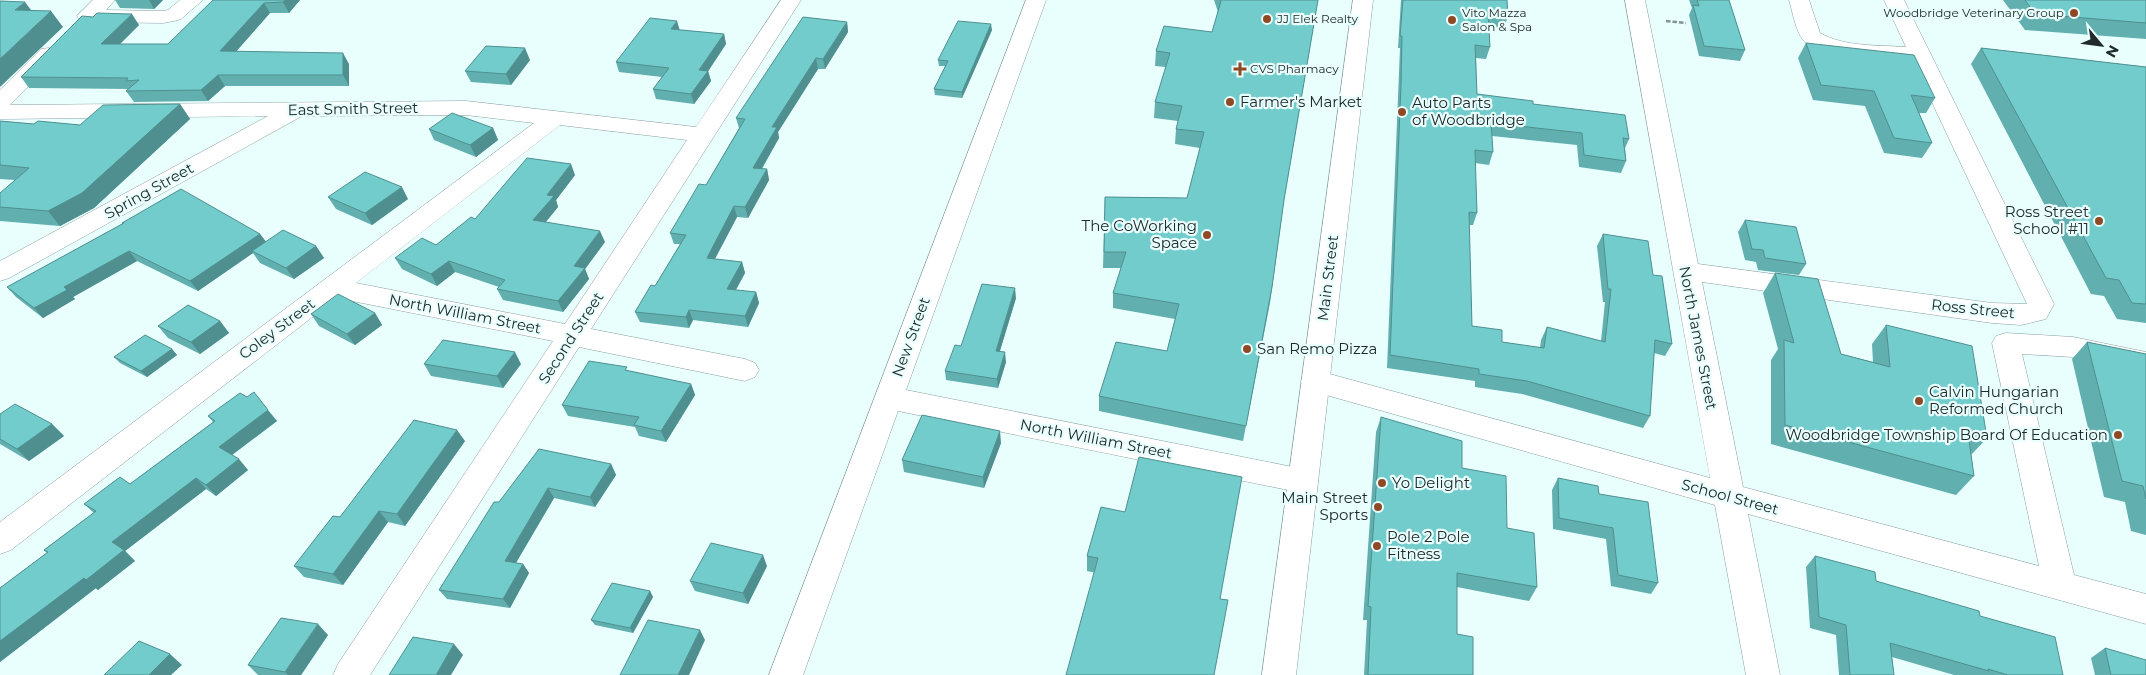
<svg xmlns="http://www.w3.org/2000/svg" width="2146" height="675" viewBox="0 0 2146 675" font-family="Montserrat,sans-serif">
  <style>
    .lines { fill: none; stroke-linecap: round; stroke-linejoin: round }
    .minor-casing { stroke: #8a9e9e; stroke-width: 1 }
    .major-casing { stroke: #8a9e9e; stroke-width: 1 }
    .path { stroke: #839392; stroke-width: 2.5; stroke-dasharray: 4.5 2; stroke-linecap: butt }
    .minor { fill: #fff; fill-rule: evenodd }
    .major { fill: #fff; fill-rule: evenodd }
    .wall { fill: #62afaf }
    .shaded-wall { fill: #508f8f }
    .building { fill: #72cccc; stroke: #508f8f }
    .poi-dot { fill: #904925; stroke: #e8fffe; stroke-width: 2 }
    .labels { text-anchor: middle; stroke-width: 4.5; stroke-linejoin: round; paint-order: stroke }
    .far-poi-label { font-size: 12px; fill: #212a2a; stroke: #e8fffe; text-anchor: start }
    .poi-label { font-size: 15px; fill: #212a2a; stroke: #e8fffe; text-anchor: start }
    .street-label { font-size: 15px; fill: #212a2a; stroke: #e8fffe }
  </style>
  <rect width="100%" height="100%" fill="#e8fffe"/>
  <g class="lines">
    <!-- minor casing -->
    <g class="minor-casing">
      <path id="minor" d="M93,0H115L106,10L163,11L168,10L180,0H203L181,19L174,21L163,23L87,22L80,20L77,16Z
        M781,0H801L591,329L745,359L755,363L759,370L755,377L745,381L579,347L370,675H333L338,664L553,341L337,298L11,550L0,554V522L534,123L466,115L302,116L9,278L0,281V261L268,116L0,119V90L41,49L49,48L57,49L60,54L10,105L466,101L696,127ZM560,125L687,140L565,324L356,283Z
        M1026,0H1046L906,390L1303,469L1314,472L1318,481L1314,490L1303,493L898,411L803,675H769Z
        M1625,0H1645L1698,264L1992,303L2027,304L1912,60C1890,59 1817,56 1803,40C1795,29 1793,13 1789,0H1809L1820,33C1844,47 1879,45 1906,47L1884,0H1904L2054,304L2046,319L2021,325L1992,323L1702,282L1743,487L2039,566L1992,343L1996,336L2006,333L2073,337L2146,352V372L2073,357L2022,354L2074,575L2146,594V624L1748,514L1780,675H1746L1715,505L1305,389L1301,381L1305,373L1315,370L1710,478Z"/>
    </g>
    <!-- major casing -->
    <g class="major-casing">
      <path id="major" d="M1353,0H1373L1296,675H1262Z"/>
    </g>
    <!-- path -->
    <path class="path" d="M1666,21L1686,23"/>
    <!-- minor -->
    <use href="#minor" class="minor"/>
    <!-- major -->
    <use href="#major" class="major"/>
  </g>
  <!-- wall -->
  <path class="wall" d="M115,0H163L154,9L120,8Z
    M213,0H300L289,13H270L236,51L349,64V86H225L208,101L134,102L126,91L129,89L29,88L21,77L93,17L139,25L120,44H168Z
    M1214,0H1318L1284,200L1270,303L1243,441L1099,411V396L1167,351L1175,319L1113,308V293L1121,268H1103L1105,197L1187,198L1200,148L1175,144L1176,129L1178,121L1154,118L1155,102L1166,67L1155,66L1156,51L1212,32L1218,12Z
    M1401,0H1507L1508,16L1504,28L1489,27L1490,47L1486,59L1476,58L1477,94L1533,104L1629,139L1625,148L1626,161L1621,173L1579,167L1577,145L1492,136L1493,152L1489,165L1475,163L1477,213L1473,225H1469L1472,326L1502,342L1540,348L1541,340L1547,327L1601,341L1605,302H1603L1597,246L1603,234L1653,275L1672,344L1665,356L1654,353L1650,416L1643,428L1522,394L1475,387V381L1387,368L1398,97L1400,48H1398Z
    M1689,0H1729L1745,50L1740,61L1699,56L1689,15L1692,8Z
    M2003,0H2146V39L2025,30Z
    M847,22L848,32L825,69H818L778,132L779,138L762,169H767L769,180L748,218L737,217L715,259L742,262L745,273L736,290L756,292L759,303L748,327L693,320L689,328L640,322L635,312L655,286L680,244H674L670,233L706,185L739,128L736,118Z
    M679,30L724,34L726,44L708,71L711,81L694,104L656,99L653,89L662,77L619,72L616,62Z
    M992,30L962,98L935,95L934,89L945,66H939L938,60Z
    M1806,43L1935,98L1926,113H1919L1932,143L1922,158L1884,153L1865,106L1813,100L1798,58Z
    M1981,48L2146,67V323L2117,319L2104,296L2091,294L1971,64Z
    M530,60L511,85L471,82L465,71Z
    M180,104L190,119L94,208L60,226L0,221V193L15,180L0,179V121L34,124L80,125Z
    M493,128L498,140L476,157L434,140L429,129Z
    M575,175L556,200L558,207L546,222L605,242L585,269L589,279L563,312L503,300L497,289L499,287L455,272L437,286L402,269L395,258L436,245L475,219Z
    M328,197L408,199L372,225L336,209Z
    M1745,220L1806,264L1799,275L1758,270L1756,262L1745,260L1738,232Z
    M122,223L260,234L266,242L316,246L324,258L294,279L260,263L253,253L198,291L137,261L73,297L75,299L43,318L16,297L7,287L122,224Z
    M1775,273L1841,354L1873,362L1872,344L1886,325L1987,438L1971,455L1974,476L1956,495L1771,444V360L1778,349L1763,293Z
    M1016,298L1000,351L1006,362L998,388L946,380L945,371L961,346Z
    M375,313L382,325L355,345L319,326L311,314Z
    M220,321L229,333L200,354L168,338L158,326Z
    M2087,342L2146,354V535L2131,531L2125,502L2104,497L2072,359Z
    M172,349L177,355L147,377L120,363L114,357Z
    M424,364H521L503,388L431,376Z
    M629,371L691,384L695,395L666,442L639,436L635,427L568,416L562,405Z
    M0,414L52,424L64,436L29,461L0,444Z
    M208,416L277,421L232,455L248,470L216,496L206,489L125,551L135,561L98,590L96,588L0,662V588L47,553L44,550L94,513L84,504L130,484L213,422Z
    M1381,417L1462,468L1507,528L1537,587L1529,601L1457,587V634L1473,675H1364L1367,620H1363L1376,432Z
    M465,441L405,526L388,522L343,585L304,577L294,566L340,517Z
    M1001,443L984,488L904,472L902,460Z
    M611,464L616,475L595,507L554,498L516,563L523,564L529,573L510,608L447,599L439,590L499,502Z
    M1558,478L1599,494L1658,583L1651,594L1611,586L1606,539L1553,529L1552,490Z
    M1101,507L1220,599L1087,571V556Z
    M1815,556L1876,581L1980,616L2063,675H1954L1892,657L1894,675H1839L1836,635L1810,628L1806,567Z
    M767,566L748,604L695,591L690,581Z
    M650,591L653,597L633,633L595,625L591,620Z
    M328,635L301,675H258L248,665Z
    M2105,648L2146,675H2095L2091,658Z"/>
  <!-- shaded-wall -->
  <path class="shaded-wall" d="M149,0H163L154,9Z
    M285,0H300L289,13L283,2Z
    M25,2L37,18L15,10Z
    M264,3L270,13L227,62L220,51Z
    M51,11L63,27L0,87V59Z
    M132,14L139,25L109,55L101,44Z
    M677,21L680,31L671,29Z
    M847,22L848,32L825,69L823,59Z
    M991,24L992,30L962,98V92Z
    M724,34L726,44L703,79L708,71L711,81L694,104L691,94L699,70Z
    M525,48L530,60L511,85L506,74Z
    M343,53L349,64V86L343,75Z
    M816,58L818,69L778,132L779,138L756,178L753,168L772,127Z
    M218,75L225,86L208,101L201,90Z
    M180,104L190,119L94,208L60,226L48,211Z
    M493,128L498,140L476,157L470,145Z
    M571,164L575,175L556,200L558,207L538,231L533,220L547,195Z
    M767,169L769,180L748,218L745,207Z
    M402,187L408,199L372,225L365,213Z
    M734,206L737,217L710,268L707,258Z
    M600,231L605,242L585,269L589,279L563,312L558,301L574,266Z
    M260,234L267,243L252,251L253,253L198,291L190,281Z
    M316,246L324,258L294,279L286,268Z
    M129,251L137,261L73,297L75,299L43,318L34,308L64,287Z
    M449,261L455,272L437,286L431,274Z
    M742,262L745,273L730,300L727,289Z
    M1015,288L1016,298L997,360L996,351Z
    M756,292L759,303L748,327L745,316Z
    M689,310L693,320L689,328L686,317Z
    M375,313L382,325L355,345L347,334Z
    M220,321L229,333L200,354L191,342Z
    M172,349L177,355L147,377L141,371Z
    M515,352L521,364L503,388L497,376Z
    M1005,352L1006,362L998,388L997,379Z
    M691,384L695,395L666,442L661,431Z
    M268,410L277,421L228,458L219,447Z
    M52,424L64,436L29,461L17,449Z
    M457,430L465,441L405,526L397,514Z
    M1000,431L1001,443L984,488L983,477Z
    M239,459L248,470L216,496L206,485Z
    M611,464L616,475L595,507L590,497Z
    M196,478L206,489L125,551L135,561L98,590L86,580L112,542Z
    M548,488L554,498L511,571L505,561Z
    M379,511L388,522L343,585L333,574Z
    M763,555L767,566L748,604L743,593Z
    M523,564L529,573L510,608L503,599Z
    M84,578L96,588L0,662V641Z
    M650,591L653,597L633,633L630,628Z
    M318,624L328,635L301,675H288L285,672Z
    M700,630L705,640L689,675H678Z
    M454,644L463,655L451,675H436Z
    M170,654L182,665L171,675H149Z"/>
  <!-- building -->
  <path class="building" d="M213,0H285L283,2L264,3L220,51L343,53V75H218L201,90L126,91L139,80L126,81L128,78L21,77L82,16L93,17L97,13L132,14L101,44H168Z
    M1220,0H1318L1284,200L1272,287L1246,426L1099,396L1116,342L1167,351L1179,304L1113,293L1126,252H1104L1105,197L1187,198L1204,132L1176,129L1182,106L1155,102L1170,53L1156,51L1164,26L1212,32L1221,1Z
    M1403,0H1507L1508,16L1488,14L1490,47L1475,45L1477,94L1533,101V104L1625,115L1629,139L1623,138L1626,161L1584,155L1582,133L1491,123L1493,152L1475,150L1477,213L1469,212L1472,326L1502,330V342L1544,348L1547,327L1605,342L1611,289H1608L1603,234L1648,241L1653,275L1662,276L1672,344L1655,340L1650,416L1527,381L1479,374V369L1390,355L1401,85L1402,36H1400Z
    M1697,0H1729L1745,50L1704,46L1693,5L1699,6Z
    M2025,0H2146V23L2035,14Z
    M0,1L25,2L15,10L51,11L0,59Z
    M803,17L847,22L823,59L816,58L772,127H777L753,168L767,169L745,207L734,206L707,258L742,262L727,289L756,292L745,316L689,310L686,317L635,312L651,285L655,286L686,235L670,233L699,184L706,185L745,119L736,118Z
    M650,18L677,21L671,29L724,34L699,70L708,71L691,94L653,89L669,68L616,62Z
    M958,21L991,24L962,92L934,89L948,61L938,60Z
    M1806,43L1914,55L1935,98L1911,95L1932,143L1894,138L1874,91L1821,85Z
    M486,46L525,48L506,74L465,71Z
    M1981,48L2146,67V304L2132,303L2119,280L2106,278Z
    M180,104L82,193L48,211L0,207V193L29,168L0,165V121L34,124L38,121L80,125L103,105Z
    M452,113L493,128L470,145L429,129Z
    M527,158L571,164L547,195L554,196L533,220L600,231L574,266L585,268L558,301L497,289L505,280L449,261L431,274L395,258L422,238L436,245L471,217L475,219Z
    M365,172L402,187L365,213L328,197Z
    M181,189L260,234L190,281L129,251L64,287L67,290L34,308L7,287L124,223H122Z
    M1745,220L1796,227L1806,264L1765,258L1763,250L1752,249Z
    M283,230L316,246L286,268L252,251Z
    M1775,273L1818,279L1841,354L1890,367L1886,325L1972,346L1987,438L1968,433L1974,476L1785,425L1784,340L1794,343Z
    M982,284L1015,288L996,351L1005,352L997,379L945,371L955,345L961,346Z
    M338,294L375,313L347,334L311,314Z
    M188,305L220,321L191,342L158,326Z
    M145,335L172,349L141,371L114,357Z
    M443,340L515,352L497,376L424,364Z
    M2087,342L2146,354V499L2143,486L2122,481Z
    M589,361L627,367L625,370L691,384L661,431L634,425L639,417L562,405Z
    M254,392L268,410L219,447L239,459L206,485L196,478L112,542L124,550L86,580L84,578L0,641V588L48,552L44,550L96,511L84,504L120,477L130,484L215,421L208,416L240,393L247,397Z
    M15,404L52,424L17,449L0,439V414Z
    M922,415L1000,431L983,477L902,460Z
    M1381,417L1462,441V468L1506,476L1507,528L1534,533L1537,587L1457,573V634L1473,637V675H1368L1371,607L1368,606Z
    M414,420L457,430L397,514L379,511L333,574L294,566L333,516L340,517Z
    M539,449L611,464L590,497L548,488L505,561L523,564L503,599L439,590L494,502H499Z
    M1139,457L1242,477L1220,599L1228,600L1214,675H1066L1098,558L1087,556L1101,507L1125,512Z
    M1558,478L1598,486L1599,494L1648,502L1658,583L1618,575L1613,528L1559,518Z
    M711,543L763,555L743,593L690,581Z
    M1815,556L1875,572L1876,581L1979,611L1980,616L2055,637L2063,675H2008L1988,669L1989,671L1890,643L1894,675H1850L1846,625L1819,617Z
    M612,583L650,591L630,628L591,620Z
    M281,618L318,624L285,672L248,665Z
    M648,620L700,630L678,675H620Z
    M413,637L454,644L436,675H389Z
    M139,641L170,654L149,675H104Z
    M2105,648L2146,660V675H2111Z"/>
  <!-- markers -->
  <g class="poi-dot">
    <circle cx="2074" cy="13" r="5"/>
    <circle cx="1267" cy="19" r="5"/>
    <circle cx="1452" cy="20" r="5"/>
    <path d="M1237.5 61.5h5v5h5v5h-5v5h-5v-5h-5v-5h5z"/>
    <circle cx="1230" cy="102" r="5"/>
    <circle cx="1402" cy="112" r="5"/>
    <circle cx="2099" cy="221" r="5"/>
    <circle cx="1207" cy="235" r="5"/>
    <circle cx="1247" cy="349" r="5"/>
    <circle cx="1919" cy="401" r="5"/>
    <circle cx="2118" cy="435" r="5"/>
    <circle cx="1382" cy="483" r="5"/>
    <circle cx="1378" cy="507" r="5"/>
    <circle cx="1377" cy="546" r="5"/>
  </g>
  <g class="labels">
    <!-- far-poi labels -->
    <g class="far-poi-label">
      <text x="1462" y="17">Vito Mazza<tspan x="1462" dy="14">Salon &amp; Spa</tspan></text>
      <text x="2064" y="17" text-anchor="end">Woodbridge Veterinary Group</text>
      <text x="1277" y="23">JJ Elek Realty</text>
      <text x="1250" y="73">CVS Pharmacy</text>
    </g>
    <!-- poi labels -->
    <g class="poi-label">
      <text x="1240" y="107">Farmer's Market</text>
      <text x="1412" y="108">Auto Parts<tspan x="1412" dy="17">of Woodbridge</tspan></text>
      <text x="2089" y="217" text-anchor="end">Ross Street<tspan x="2089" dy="17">School #11</tspan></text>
      <text x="1197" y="231" text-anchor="end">The CoWorking<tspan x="1197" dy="17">Space</tspan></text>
      <text x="1257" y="354">San Remo Pizza</text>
      <text x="1929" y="397">Calvin Hungarian<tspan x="1929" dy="17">Reformed Church</tspan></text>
      <text x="2108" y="440" text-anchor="end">Woodbridge Township Board Of Education</text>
      <text x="1392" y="488">Yo Delight</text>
      <text x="1368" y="503" text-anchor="end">Main Street<tspan x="1368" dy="17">Sports</tspan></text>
      <text x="1387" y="542">Pole 2 Pole<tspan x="1387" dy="17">Fitness</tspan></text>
    </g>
    <!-- street labels -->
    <g class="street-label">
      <text transform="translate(353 109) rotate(-1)" y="5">East Smith Street</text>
      <text transform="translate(149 191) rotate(-29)" y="5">Spring Street</text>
      <text transform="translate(1328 278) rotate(-83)" y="5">Main Street</text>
      <text transform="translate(1973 309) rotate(6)" y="5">Ross Street</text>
      <text transform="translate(465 314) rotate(11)" y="5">North William Street</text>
      <text transform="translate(277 329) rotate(-37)" y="5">Coley Street</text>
      <text transform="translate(911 337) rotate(-70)" y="5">New Street</text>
      <text transform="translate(571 338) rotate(-57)" y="5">Second Street</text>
      <text transform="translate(1698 338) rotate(79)" y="5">North James Street</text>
      <text transform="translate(1096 439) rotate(11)" y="5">North William Street</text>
      <text transform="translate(1730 497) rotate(15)" y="5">School Street</text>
    </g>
  </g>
  <!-- north arrow -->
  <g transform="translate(2101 45) rotate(119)" stroke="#e8fffe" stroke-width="4" paint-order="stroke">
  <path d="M0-4L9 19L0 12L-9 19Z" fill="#212a2a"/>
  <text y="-8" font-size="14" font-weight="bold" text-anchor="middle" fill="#212a2a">N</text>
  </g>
</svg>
